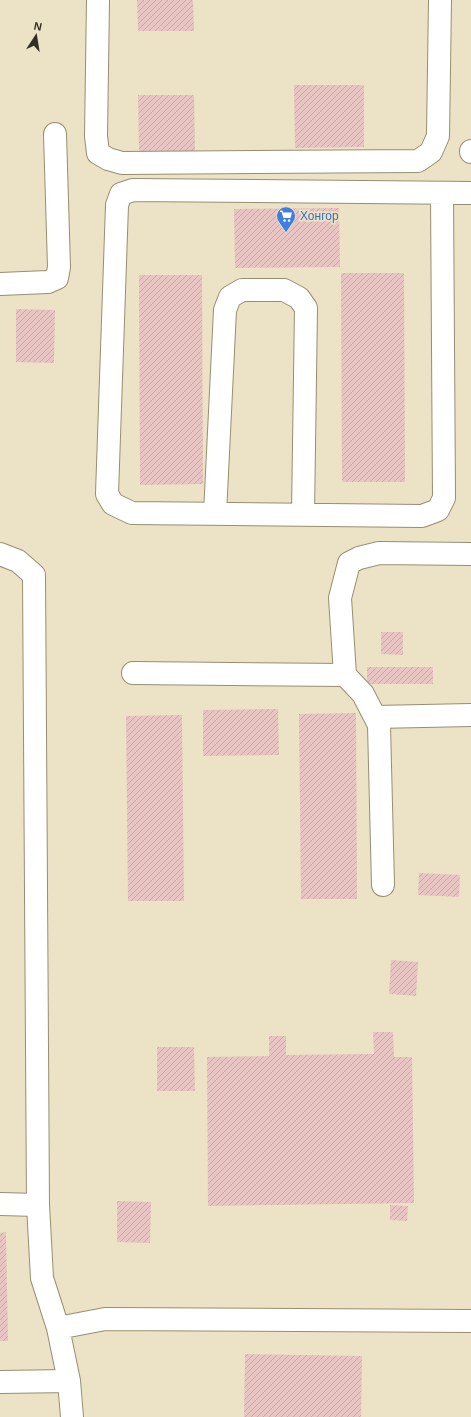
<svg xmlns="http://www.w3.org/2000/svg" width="471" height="1417" viewBox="0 0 471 1417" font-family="Helvetica,sans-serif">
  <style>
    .building { fill: url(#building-hatch) }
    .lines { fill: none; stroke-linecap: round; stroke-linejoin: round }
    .minor-casing { stroke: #978e72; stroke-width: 24 }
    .minor { stroke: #fff; stroke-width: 22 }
    .labels { text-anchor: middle; stroke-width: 3.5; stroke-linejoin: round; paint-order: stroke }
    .shop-label { font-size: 12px; fill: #366cbe; stroke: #ece2c5; text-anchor: start }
  </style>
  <defs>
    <pattern id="building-hatch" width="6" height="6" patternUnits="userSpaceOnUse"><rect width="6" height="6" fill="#e8c4c2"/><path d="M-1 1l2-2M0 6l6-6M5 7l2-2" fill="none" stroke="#c7a9a6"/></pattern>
  </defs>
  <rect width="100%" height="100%" fill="#ece2c5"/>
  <!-- building -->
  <path class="building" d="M137,0H193L194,31H138Z
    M294,85H364V147L295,148Z
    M138,95H194L195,151L139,152Z
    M339,208L340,267L235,268L234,209Z
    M341,273H404L405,482H342Z
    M139,275H202L203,484L140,485Z
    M16,309L55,310L54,363L16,362Z
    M381,632H403V655L381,654Z
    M367,667H433V684H367Z
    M278,709L279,755L203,756V710Z
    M356,713L357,899H301L299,714Z
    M182,715L184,901H128L126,716Z
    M419,873L460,875L459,897L418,895Z
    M391,960L418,962L416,996L389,994Z
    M373,1032H393L394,1057H412L414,1203L208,1206L207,1057L269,1056V1036H286V1055L374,1054Z
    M157,1047H194L195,1091H157Z
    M117,1201L151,1202L150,1243L117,1242Z
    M390,1205L408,1206L407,1221L390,1220Z
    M6,1232L8,1341H0V1233Z
    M245,1354L362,1356L361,1417H244Z"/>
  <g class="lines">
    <!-- minor casing -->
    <g class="minor-casing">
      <path id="minor" d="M98,0L96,136L98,153L108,159L122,163L418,161L431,152L438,136L440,0
        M471,152V151
        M442,194L444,498L438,510L422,516L132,513L113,504L107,494L117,205L121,194L133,190L471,193
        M0,284L48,282L57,278L59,267L55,134
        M215,514L225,310L230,297L242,290H284L299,298L306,308L303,514
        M0,554L18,561L34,575L38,1205L42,1278L58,1328L69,1381L72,1417
        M133,673L345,675
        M375,717L471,715
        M383,885L379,725L363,694L345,675L340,598L349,563L359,558L379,553L471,554
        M0,1204L38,1205
        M58,1328L105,1319L471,1321
        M0,1382L69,1381"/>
    </g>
    <!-- minor -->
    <use href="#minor" class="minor"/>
  </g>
  <!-- icons -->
  <defs>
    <g id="supermarket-pin" transform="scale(1)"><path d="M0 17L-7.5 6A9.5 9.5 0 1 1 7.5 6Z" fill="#3f7fe0" stroke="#ece2c5"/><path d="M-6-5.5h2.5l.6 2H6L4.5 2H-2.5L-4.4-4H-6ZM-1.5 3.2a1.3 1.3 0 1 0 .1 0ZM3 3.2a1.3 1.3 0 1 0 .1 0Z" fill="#fff"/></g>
  </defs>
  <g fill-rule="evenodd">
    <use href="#supermarket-pin" x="286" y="216"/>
  </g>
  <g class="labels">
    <!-- shop labels -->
    <g class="shop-label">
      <text x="300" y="220">Хонгор</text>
    </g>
  </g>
  <!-- north arrow -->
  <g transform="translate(36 36) rotate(12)" stroke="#ece2c5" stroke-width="3" paint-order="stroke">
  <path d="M0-3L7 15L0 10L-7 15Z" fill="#322e23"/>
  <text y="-6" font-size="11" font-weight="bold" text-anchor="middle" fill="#322e23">N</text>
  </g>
</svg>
